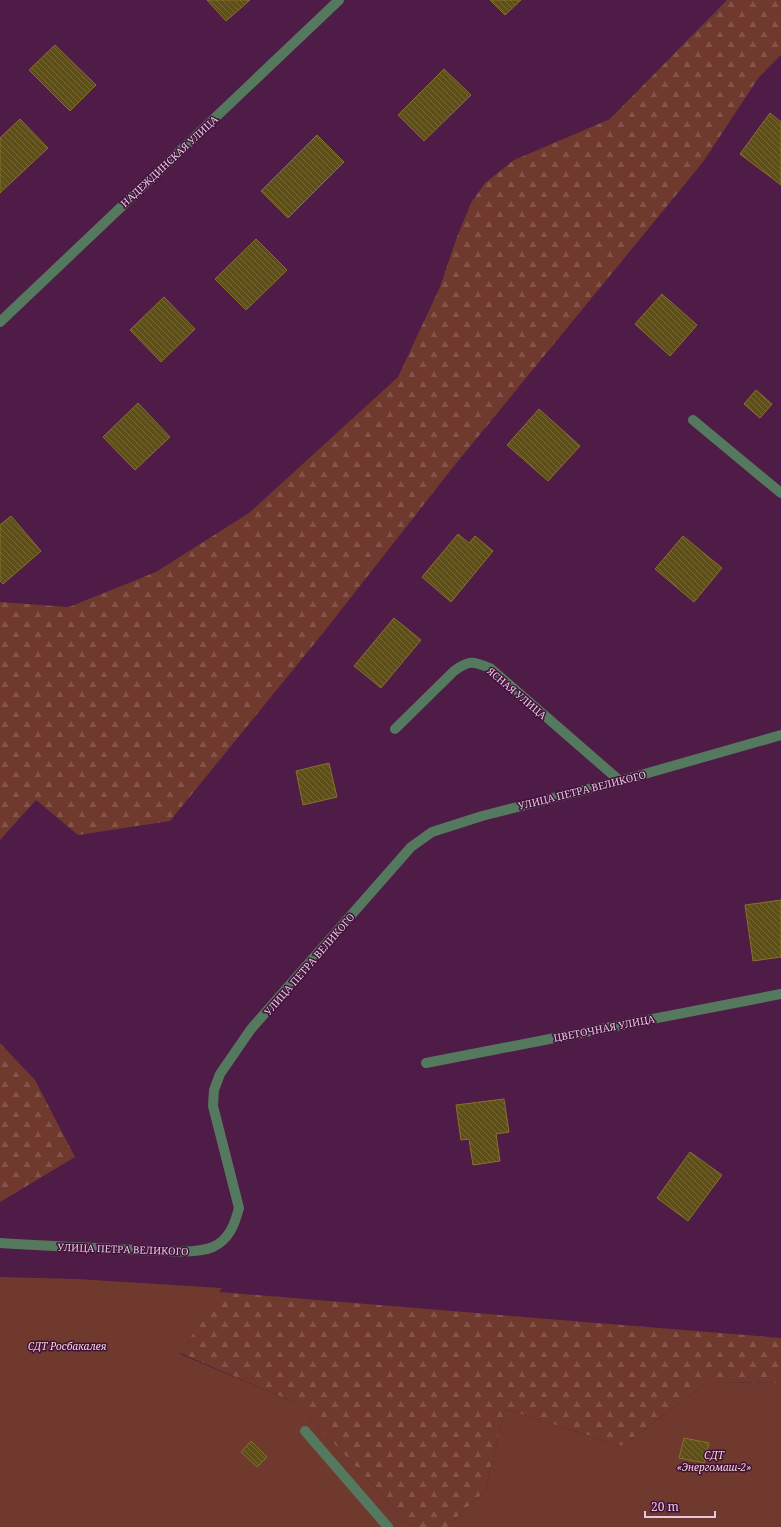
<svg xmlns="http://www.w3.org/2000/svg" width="781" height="1527" viewBox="0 0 781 1527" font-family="'Noto Serif',serif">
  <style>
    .forest { fill: url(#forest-firs) }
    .garden { fill: #6f392d }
    .building { fill: url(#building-back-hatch); stroke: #867229 }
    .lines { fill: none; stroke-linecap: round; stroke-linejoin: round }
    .minor { stroke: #54795f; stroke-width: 10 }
    .labels { text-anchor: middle; stroke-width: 3; stroke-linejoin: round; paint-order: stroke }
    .street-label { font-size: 10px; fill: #e6c6de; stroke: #42113b }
    .park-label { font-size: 10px; font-style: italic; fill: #f6dad3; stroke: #42113b }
  </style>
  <defs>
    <pattern id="forest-firs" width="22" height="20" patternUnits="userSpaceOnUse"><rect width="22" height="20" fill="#6f392d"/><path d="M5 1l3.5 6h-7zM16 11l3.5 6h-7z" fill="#84544b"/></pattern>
    <pattern id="building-back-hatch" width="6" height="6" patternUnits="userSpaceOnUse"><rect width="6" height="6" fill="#5e4f17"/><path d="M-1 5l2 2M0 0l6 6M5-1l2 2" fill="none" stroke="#756738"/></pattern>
  </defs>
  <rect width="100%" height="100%" fill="#4e1c46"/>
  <!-- forest -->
  <path class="forest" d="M727,0H781V55L759,77L703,162L454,466L323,633L170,821L78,835L36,800L0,840V602L69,607L156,572L249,513L398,377L440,287L457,237L471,203L485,183L514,160L610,119Z
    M0,1043L35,1080L75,1157L0,1202Z
    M219,1292L781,1338V1383L708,1382L622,1446L505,1409L485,1491L447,1527H412L296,1403L180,1353Z"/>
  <!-- garden -->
  <path class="garden" d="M0,1277L77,1279L222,1288L180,1354L296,1403L412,1527H0Z
    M708,1382L781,1383V1527H447L485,1491L505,1409L622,1446Z"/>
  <!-- building -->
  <path class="building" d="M207,0H250L226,21Z
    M490,0H521L505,15Z
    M55,45L96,85L70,111L29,70Z
    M444,69L471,95L424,141L398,115Z
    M770,113L781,122V185L740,154Z
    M20,119L48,148L0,193V138Z
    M317,135L344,162L288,218L261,191Z
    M256,239L287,270L246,310L215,279Z
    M662,294L697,325L670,356L635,324Z
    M164,297L195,329L161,362L130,330Z
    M756,390L772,404L760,418L744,404Z
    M138,403L170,437L135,470L103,437Z
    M539,409L580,446L548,481L507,445Z
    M11,516L41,551L3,584L0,581V525Z
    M458,534L469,543L475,536L493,551L451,602L422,577Z
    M683,536L722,568L694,602L655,569Z
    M394,618L421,640L381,688L354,666Z
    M329,763L337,797L303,805L296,771Z
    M781,900V957L753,961L745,905Z
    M504,1099L509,1132L496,1134L500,1161L473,1165L469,1139L461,1140L456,1105Z
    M690,1152L722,1175L688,1221L657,1198Z
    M684,1438L709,1443L704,1463L679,1458Z
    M251,1441L267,1457L257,1467L241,1452Z"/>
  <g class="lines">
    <!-- minor -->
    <path class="minor" d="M0,322L339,0
      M693,420L781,493
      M395,729L454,671C469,660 473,661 490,668L620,781
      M426,1063L781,994
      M0,1243C46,1246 92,1248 137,1250C159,1250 193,1255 213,1247C230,1239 235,1223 239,1208L213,1106L214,1090L220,1074L251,1029L411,847L432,832L482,816L620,781L781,735
      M305,1431L388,1527"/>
  </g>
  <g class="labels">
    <!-- street labels -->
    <g class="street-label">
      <text transform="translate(169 161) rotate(-43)" y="4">НАДЕЖДИНСКАЯ УЛИЦА</text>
      <text transform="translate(517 693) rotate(40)" y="4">ЯСНАЯ УЛИЦА</text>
      <text transform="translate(582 790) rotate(-14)" y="4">УЛИЦА ПЕТРА ВЕЛИКОГО</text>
      <text transform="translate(309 964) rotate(-49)" y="4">УЛИЦА ПЕТРА ВЕЛИКОГО</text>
      <text transform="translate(604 1028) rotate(-11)" y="4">ЦВЕТОЧНАЯ УЛИЦА</text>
      <text transform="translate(123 1249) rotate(2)" y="4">УЛИЦА ПЕТРА ВЕЛИКОГО</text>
    </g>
    <!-- park labels -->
    <g class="park-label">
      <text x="67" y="1350">СДТ Росбакалея</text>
      <text x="714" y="1459">СДТ<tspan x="714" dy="12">«Энергомаш-2»</tspan></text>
    </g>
  </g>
  <!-- scale -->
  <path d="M645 1511v6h70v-6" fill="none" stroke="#e6c6de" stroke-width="2"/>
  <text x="651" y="1511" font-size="12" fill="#e6c6de" stroke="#42113b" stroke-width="3" paint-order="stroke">20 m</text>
</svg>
